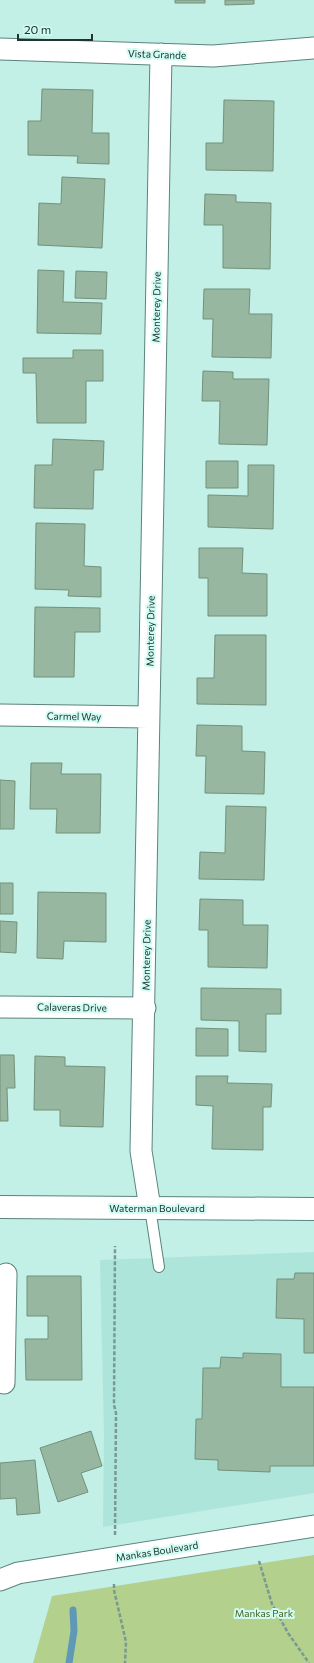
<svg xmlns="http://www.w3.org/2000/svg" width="314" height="1663" viewBox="0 0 314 1663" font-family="Commissioner,sans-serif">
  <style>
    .built { fill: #aee5da }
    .green { fill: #b3d08c }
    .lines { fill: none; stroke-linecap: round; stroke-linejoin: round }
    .stream { stroke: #6099b7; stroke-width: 7 }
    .building { fill: #97b7a0; stroke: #72917b }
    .lane-casing { stroke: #5a847c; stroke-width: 12 }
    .street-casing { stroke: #5a847c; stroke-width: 23 }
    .secondary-casing { stroke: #5a847c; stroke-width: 24 }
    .path { stroke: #799993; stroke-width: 2.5; stroke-dasharray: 4 2; stroke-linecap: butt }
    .lane { stroke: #fff; stroke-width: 10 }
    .street { stroke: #fff; stroke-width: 21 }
    .secondary { stroke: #fff; stroke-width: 22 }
    .labels { text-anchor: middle; stroke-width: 4; stroke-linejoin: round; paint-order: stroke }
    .street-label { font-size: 10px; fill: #223330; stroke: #cffcf3 }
    .park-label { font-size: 10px; fill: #48611a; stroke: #cffcf3 }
  </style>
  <rect width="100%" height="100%" fill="#c2efe6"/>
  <!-- built -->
  <path class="built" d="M314,1252V1493L103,1527L104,1434L100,1260Z"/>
  <!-- green -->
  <path class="green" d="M314,1555V1663H33L52,1596Z"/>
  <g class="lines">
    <!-- stream -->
    <path class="stream" d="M69,1663L74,1631L73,1610"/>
  </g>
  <!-- building -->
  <path class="building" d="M175,0H205V3H175Z
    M225,0H254V4L225,5Z
    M42,89L93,90L92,133H109V164L77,163L78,156L28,155V121H41Z
    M224,100L274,101L273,171L206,170V143H223Z
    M62,177L105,179L102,248L38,245L39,203L61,204Z
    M205,194L236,195V202L271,203L270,269L223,268V225H204Z
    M38,270L64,271L63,302L102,303L101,334L37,333Z
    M76,271L107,272L106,299L75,298Z
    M204,289H250L249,314H272L271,358L212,357L213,319H203Z
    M73,350H103V381H86V423H37L36,373H23V358H73Z
    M203,371L233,372V379H269L267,445L219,444L220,401H202Z
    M53,439L104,441L103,470H94L93,509L34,508L35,465H52Z
    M206,461H238V488H206Z
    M248,465H274L273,529L208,527V495L248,496Z
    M36,523L85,524L84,566L101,567V597L68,596L69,590L35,589Z
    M199,548H243L242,573L267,574V616H208V578H199Z
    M35,607L100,608V632H75L74,677H34Z
    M215,635H266V705L197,704V678H214Z
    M197,725L242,726V751L265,752L264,794L205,793L206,756H196Z
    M31,763H62L61,774H101L100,833H56L57,809H30Z
    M0,780L15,781L14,829H0Z
    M226,806L266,807L264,880L199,879L200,852L225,853Z
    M0,883H13V914H0Z
    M38,892L106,893V942L64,941L63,959L37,958Z
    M200,899L243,900V925H268L267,968L208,967V930H199Z
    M0,921L17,922L16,953L0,952Z
    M201,988L281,989V1014H266V1052L239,1051V1021L201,1020Z
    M196,1028L228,1029V1056H196Z
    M0,1055H14L15,1088H7L8,1121H0Z
    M35,1056L65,1057V1066L105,1067L103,1127L60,1126V1110H34Z
    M196,1076H228L227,1083L272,1084L271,1107H263V1150L212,1149L213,1106L196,1105Z
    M295,1273H314V1353H304V1319L276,1318L277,1279H294Z
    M27,1276H81L82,1380H26L25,1339H48V1316H27Z
    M243,1353L281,1354V1387H314V1466H270V1472L218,1470V1460L195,1459L196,1419H202L203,1368H220L221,1357L243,1358Z
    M91,1431L102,1466L81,1473L88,1492L58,1502L40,1448Z
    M35,1460L40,1513L17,1515L16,1498L0,1499V1463Z"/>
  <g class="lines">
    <!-- lane casing -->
    <g class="lane-casing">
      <path id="lane" d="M150,1208L159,1267"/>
    </g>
    <!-- street casing -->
    <g class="street-casing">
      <path id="street" d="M0,49L213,56L314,48
        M0,715L149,717
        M0,1007L145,1008
        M150,1208L141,1151L161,54
        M4,1383L6,1274
        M0,1580L18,1573L314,1526"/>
    </g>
    <!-- secondary casing -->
    <g class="secondary-casing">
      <path id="secondary" d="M0,1207L314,1209"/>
    </g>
    <!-- path -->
    <path class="path" d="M115,1535L116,1413L114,1405L115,1246
      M259,1561L272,1604L288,1633L309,1663
      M114,1584V1590L126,1642L125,1663"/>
    <!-- lane -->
    <use href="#lane" class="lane"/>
    <!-- street -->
    <use href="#street" class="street"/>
    <!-- secondary -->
    <use href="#secondary" class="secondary"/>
  </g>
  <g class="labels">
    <!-- street labels -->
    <g class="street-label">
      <text transform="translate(157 54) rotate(2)" y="4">Vista Grande</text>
      <text transform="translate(156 307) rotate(-89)" y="4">Monterey Drive</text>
      <text transform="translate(150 631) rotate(-89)" y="4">Monterey Drive</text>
      <text transform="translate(74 716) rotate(1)" y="4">Carmel Way</text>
      <text transform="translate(146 955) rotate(-89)" y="4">Monterey Drive</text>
      <text transform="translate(72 1007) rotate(1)" y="4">Calaveras Drive</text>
      <text x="157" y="1212">Waterman Boulevard</text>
      <text transform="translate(157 1551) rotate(-9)" y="4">Mankas Boulevard</text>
    </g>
    <!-- park labels -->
    <g class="park-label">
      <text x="264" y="1617">Mankas Park</text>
    </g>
  </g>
  <!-- scale -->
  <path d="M18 34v6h74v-6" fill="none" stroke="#223330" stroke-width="2"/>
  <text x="24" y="34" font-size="12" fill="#223330" stroke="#cffcf3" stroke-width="3" paint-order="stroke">20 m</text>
</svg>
